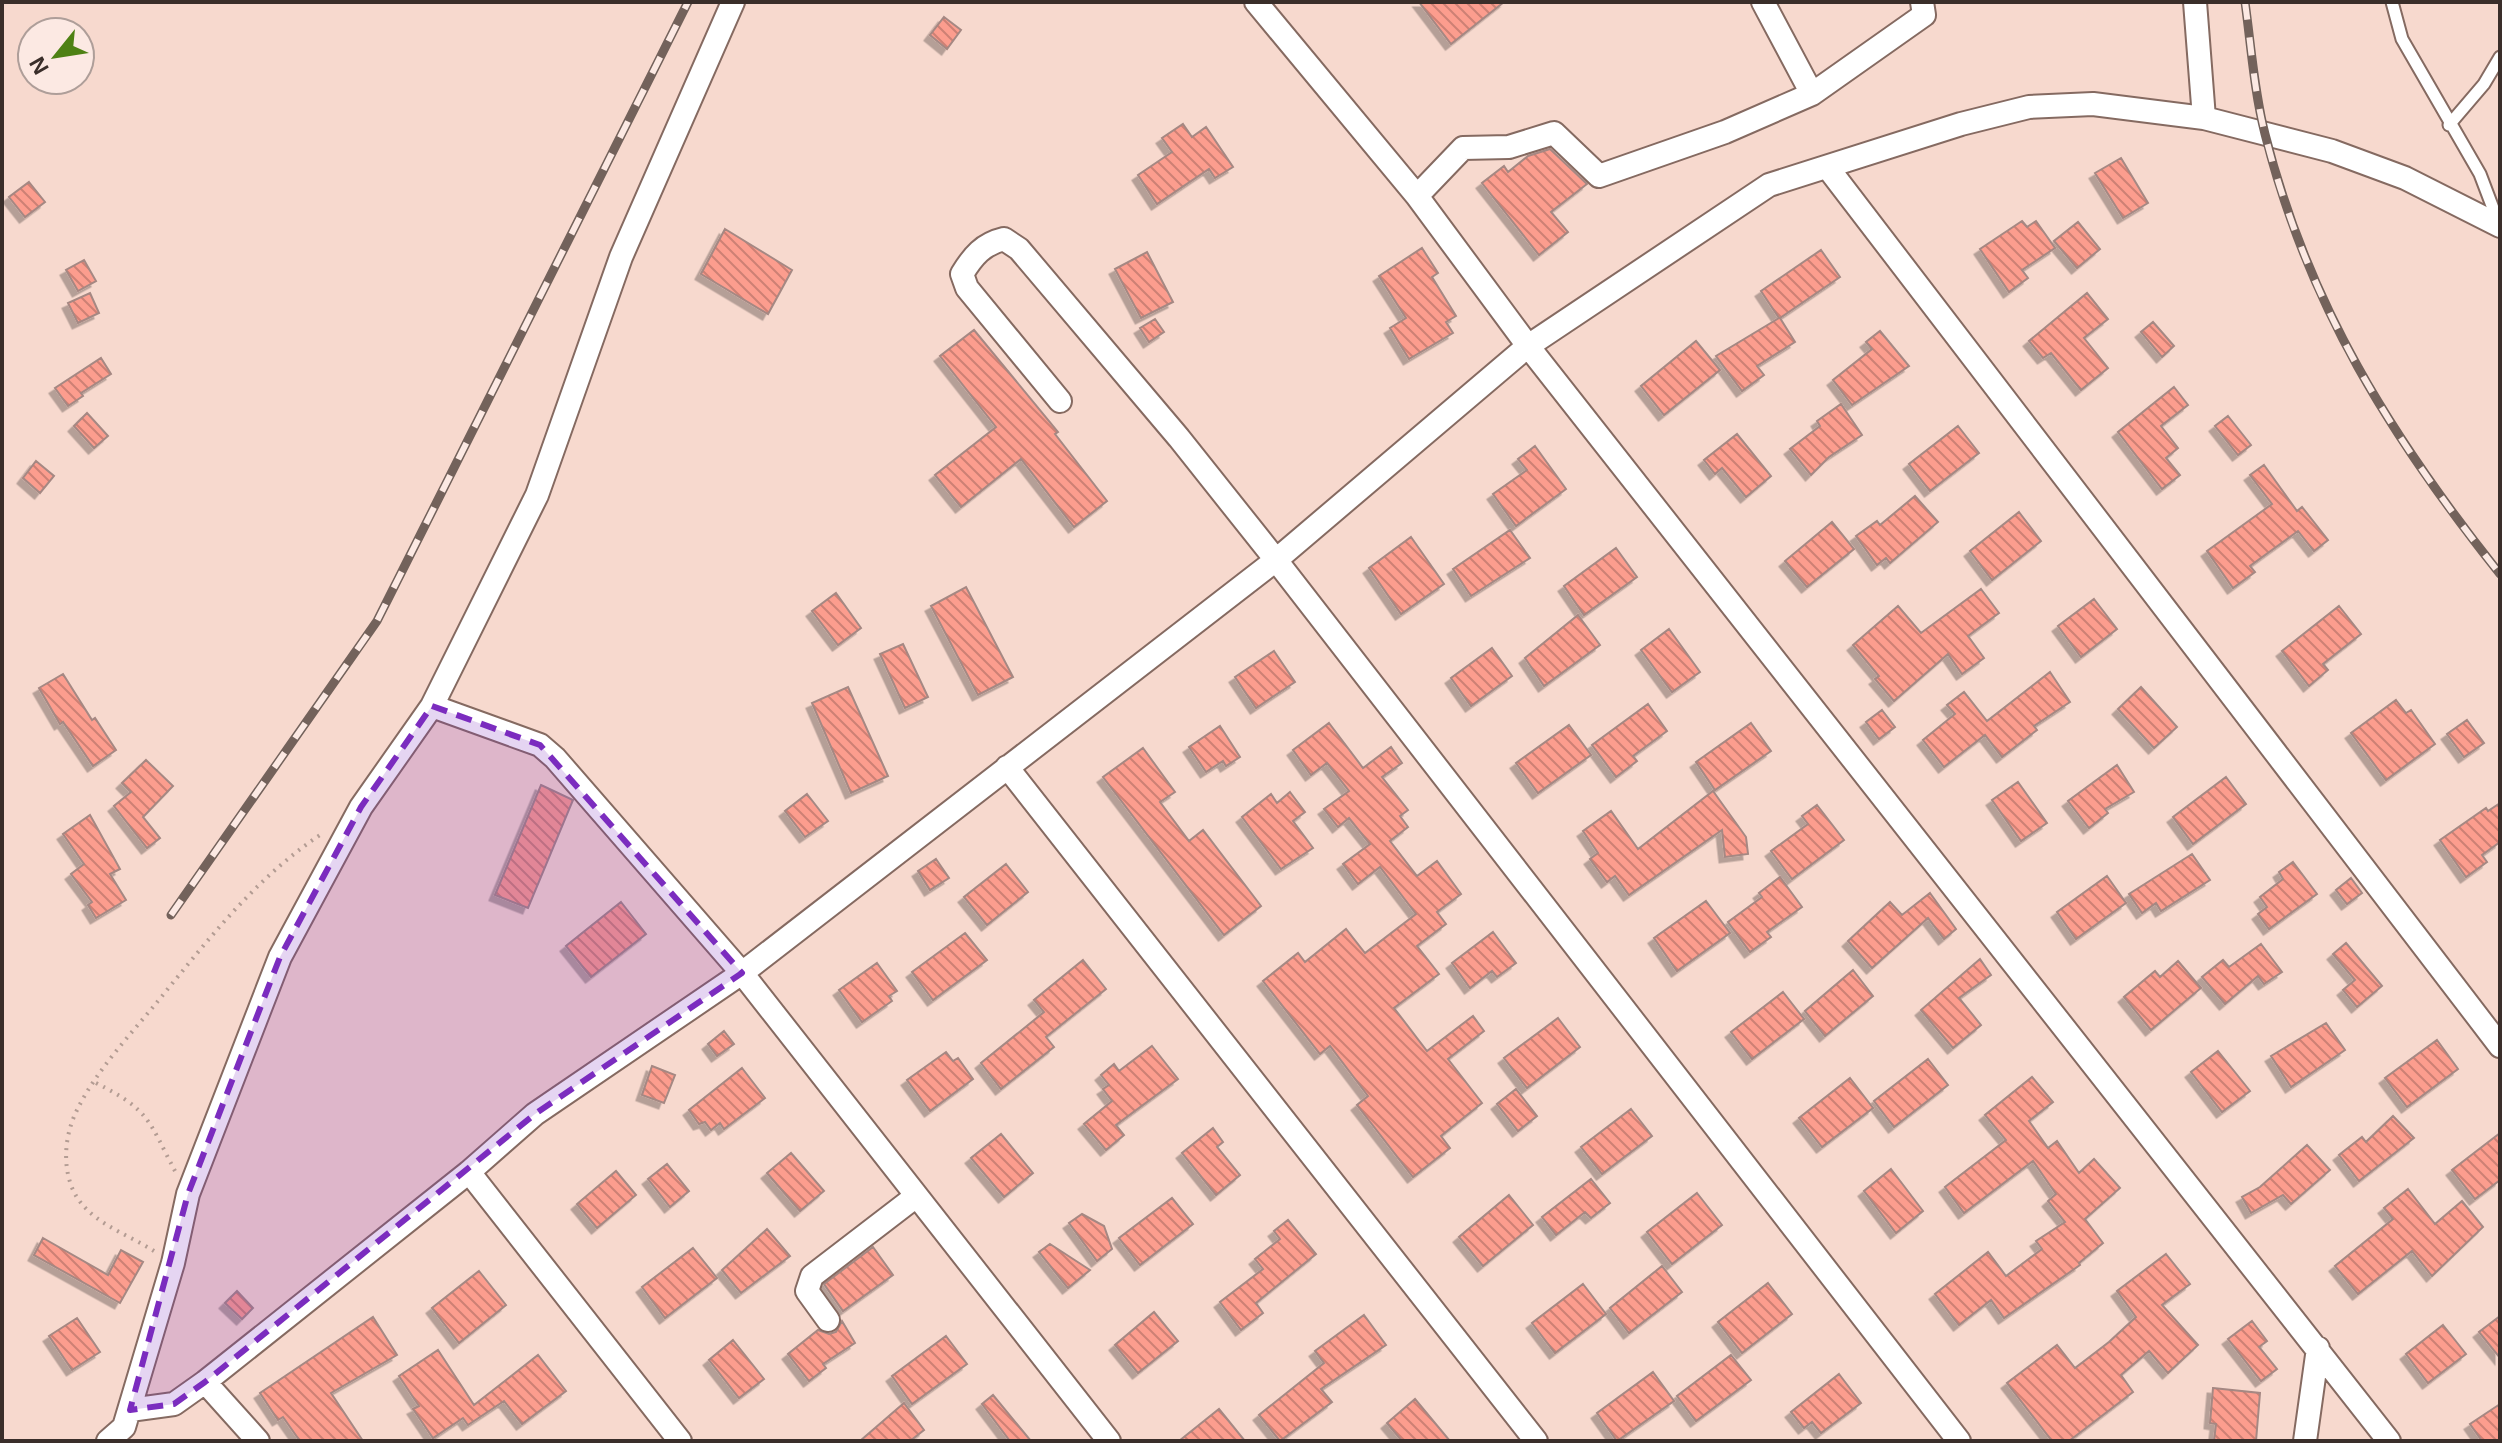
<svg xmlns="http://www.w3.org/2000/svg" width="2502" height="1443" viewBox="0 0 2502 1443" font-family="Helvetica,sans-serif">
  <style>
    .building { fill: url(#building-back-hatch); stroke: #a58883; stroke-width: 2; filter: url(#shadow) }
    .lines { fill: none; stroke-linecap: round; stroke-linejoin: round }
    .lane-casing { stroke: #856a61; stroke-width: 15 }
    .street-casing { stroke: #856a61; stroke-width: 26 }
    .path { stroke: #b39c93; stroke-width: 4; stroke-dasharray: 2 6; stroke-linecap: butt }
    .lane { stroke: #fff; stroke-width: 11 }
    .street { stroke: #fff; stroke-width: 22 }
    .rail-casing { stroke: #73625b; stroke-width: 9 }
    .rail { stroke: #fce9e3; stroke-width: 6; stroke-dasharray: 18; stroke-linecap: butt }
    .marked { fill: #7b2cbf; fill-opacity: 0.2; stroke: #7b2cbf; stroke-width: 6; stroke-dasharray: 16 10; stroke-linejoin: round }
  </style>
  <defs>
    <pattern id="building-back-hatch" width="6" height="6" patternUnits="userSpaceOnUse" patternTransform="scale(2)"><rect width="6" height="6" fill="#fc9d8e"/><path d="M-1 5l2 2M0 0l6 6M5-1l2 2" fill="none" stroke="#cd8074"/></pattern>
    <filter id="shadow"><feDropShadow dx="-5.5" dy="5.5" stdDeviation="0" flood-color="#0004"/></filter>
  </defs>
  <rect width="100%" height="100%" fill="#f7d9ce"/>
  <!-- building -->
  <path class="building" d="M1419,2H1504L1451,44Z
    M944,17L961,30L947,49L930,35Z
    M1183,124L1192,137L1206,127L1233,167L1215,178L1209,169L1157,204L1138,175L1172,152L1162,138Z
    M1550,149L1587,184L1551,212L1568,232L1539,255L1482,183L1504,166L1508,172L1528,156Z
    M2121,158L2148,203L2123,218L2095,173Z
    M29,182L45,202L25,217L9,197Z
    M2022,221L2027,227L2036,221L2055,248L2022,270L2028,278L2009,292L1980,249Z
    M2078,222L2100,249L2077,268L2054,241Z
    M725,229L792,270L768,314L701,274Z
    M1422,248L1438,273L1432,277L1456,316L1446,322L1453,333L1409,359L1390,328L1406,318L1379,276Z
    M1821,250L1840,277L1780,318L1795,342L1757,366L1764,375L1742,391L1716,356L1779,318L1761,291Z
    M1147,252L1173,302L1141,318L1115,269Z
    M84,260L96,281L78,291L66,270Z
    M90,293L99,313L78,323L68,303Z
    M2087,293L2108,319L2084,338L2108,368L2081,390L2051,353L2043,358L2029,341Z
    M1155,319L1164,332L1149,342L1140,328Z
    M2153,322L2174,346L2162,357L2141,332Z
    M974,330L1058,432L1055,434L1107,501L1074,527L1021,459L961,507L935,475L996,427L940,356Z
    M1880,331L1909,366L1852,405L1833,380L1872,349L1866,342Z
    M1696,341L1720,370L1664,415L1641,386Z
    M101,358L111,374L81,393L83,396L68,406L55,388Z
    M2174,387L2188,405L2161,426L2178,448L2166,458L2180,475L2162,489L2118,432Z
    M1841,404L1862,435L1829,457L1811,475L1790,449L1820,426L1817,421Z
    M87,413L108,436L94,448L74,426Z
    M2228,416L2251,445L2238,455L2215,426Z
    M1958,426L1979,453L1930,491L1909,464Z
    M1737,434L1771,476L1746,497L1722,468L1715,474L1704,460Z
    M1535,446L1566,489L1516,526L1493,494L1527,470L1518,459Z
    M36,461L54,476L40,493L23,478Z
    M2264,465L2297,511L2302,507L2328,540L2314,551L2298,531L2250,566L2255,572L2233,588L2207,551L2272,504L2250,475Z
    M1915,496L1938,522L1890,563L1886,558L1877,565L1856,536L1877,521L1880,525Z
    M2019,512L2041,541L1992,580L1970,551Z
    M1832,522L1854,549L1807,587L1785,561Z
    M1510,530L1530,558L1471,596L1453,569Z
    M1411,537L1444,584L1401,614L1369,568Z
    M1616,548L1637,577L1584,615L1564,586Z
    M966,587L1013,677L978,695L931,606Z
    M1981,589L1999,613L1968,636L1984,658L1962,674L1948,654L1894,701L1875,679L1879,676L1853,645L1898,606L1921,633Z
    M836,593L861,628L838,645L812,611Z
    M2094,599L2117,629L2081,657L2058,626Z
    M2339,606L2361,634L2323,664L2328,670L2309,686L2282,651Z
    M1578,615L1600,645L1544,686L1525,658Z
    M1669,629L1700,672L1672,692L1641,650Z
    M903,644L928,697L905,708L880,654Z
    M1492,648L1512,676L1471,706L1451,678Z
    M1274,651L1295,682L1256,708L1235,677Z
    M2050,672L2070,702L2034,726L2037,730L2002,757L1985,735L1944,767L1923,740L1955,714L1947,705L1964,692L1987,721Z
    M63,674L92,720L95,718L116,750L93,766L63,722L60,724L39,688Z
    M848,687L888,776L851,793L812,703Z
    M2141,687L2177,727L2154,748L2118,709Z
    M2396,700L2406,713L2411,710L2435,744L2386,780L2351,733Z
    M1648,704L1667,731L1633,756L1637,761L1616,777L1592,745Z
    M1882,710L1895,727L1879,739L1866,722Z
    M2467,720L2484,743L2464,757L2447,734Z
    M1329,723L1363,768L1391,747L1402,763L1382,777L1408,810L1400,816L1408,827L1390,841L1417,876L1437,861L1461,894L1437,912L1446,924L1417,946L1439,974L1394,1008L1427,1051L1473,1016L1484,1031L1448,1059L1482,1103L1441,1136L1450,1148L1413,1177L1357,1105L1368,1096L1330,1046L1320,1054L1263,981L1298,953L1305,962L1346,929L1365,953L1416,914L1380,867L1358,884L1343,864L1370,844L1349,818L1338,827L1324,809L1349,791L1327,763L1311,775L1293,750Z
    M1751,723L1771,751L1715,790L1696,762Z
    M1569,725L1591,755L1538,793L1516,763Z
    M1220,726L1240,757L1226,766L1223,761L1206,772L1189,747Z
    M1143,748L1175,792L1160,802L1189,841L1203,830L1261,906L1224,935L1103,777Z
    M146,760L173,786L143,817L160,838L147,848L114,806L131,792L122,783Z
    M2117,765L2134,792L2105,809L2108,813L2089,828L2068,801Z
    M2226,777L2246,804L2193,844L2173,817Z
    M2018,782L2047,823L2021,841L1992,800Z
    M541,785L573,800L528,908L495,895Z
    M1713,791L1746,837L1748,854L1725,857L1722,830L1629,895L1615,876L1607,882L1590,859L1598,853L1583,831L1611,811L1638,849Z
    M1290,792L1305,812L1293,821L1313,848L1281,869L1242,817L1271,794L1277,803Z
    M807,794L828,821L805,837L785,811Z
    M2500,803V842L2482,855L2487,862L2466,877L2440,840L2486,808L2488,811Z
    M1817,805L1844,840L1792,879L1771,851L1808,824L1802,816Z
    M90,815L120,869L110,874L126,900L96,918L88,905L92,902L71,874L84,864L63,834Z
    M2192,854L2210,880L2161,911L2156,903L2142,913L2129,894Z
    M936,859L949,878L930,890L918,871Z
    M2293,862L2317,894L2269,929L2258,914L2267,907L2260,897L2283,879L2279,872Z
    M1006,864L1028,892L987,925L964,897Z
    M2107,876L2126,903L2076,939L2057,912Z
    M1780,877L1802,907L1767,932L1771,937L1750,952L1728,922L1762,897L1759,893Z
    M2351,878L2362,893L2347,904L2336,890Z
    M1930,893L1956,929L1944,939L1928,918L1872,968L1848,941L1890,902L1902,915Z
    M1706,901L1730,933L1677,971L1654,938Z
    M621,902L646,934L591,977L566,946Z
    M1493,932L1516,963L1497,977L1492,971L1470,988L1452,963Z
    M965,933L987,960L933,1000L912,972Z
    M2346,943L2382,986L2357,1007L2343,990L2355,980L2333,954Z
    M2261,944L2282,972L2264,984L2258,976L2225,1004L2202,977L2223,960L2229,967Z
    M1980,959L1991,975L1959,998L1981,1025L1953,1048L1921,1010Z
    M1083,960L1106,989L1046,1037L1054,1047L1001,1089L981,1063L1044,1012L1034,1000Z
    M2178,961L2201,988L2151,1030L2124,997L2155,971L2160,977Z
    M877,963L897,991L889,996L892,1001L862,1022L839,990Z
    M1853,970L1873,996L1825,1036L1805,1011Z
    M1783,992L1804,1019L1752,1059L1731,1032Z
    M1558,1018L1580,1047L1527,1088L1504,1058Z
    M2326,1023L2345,1050L2291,1087L2271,1056Z
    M724,1031L734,1044L717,1056L708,1044Z
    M2437,1040L2458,1069L2407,1107L2385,1078Z
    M1152,1046L1178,1079L1116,1125L1124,1135L1106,1150L1084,1124L1112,1101L1103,1089L1109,1085L1101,1075L1114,1064L1119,1071Z
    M2218,1051L2250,1091L2222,1112L2191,1072Z
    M946,1052L953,1061L958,1058L973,1079L930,1111L907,1080Z
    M1928,1059L1948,1085L1894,1127L1874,1101Z
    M652,1066L675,1075L664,1103L642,1095Z
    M742,1068L765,1098L724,1129L720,1123L711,1130L705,1122L699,1124L689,1110Z
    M2032,1077L2053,1102L2029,1121L2048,1148L2057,1141L2079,1173L2094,1159L2120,1188L2085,1219L2103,1243L2079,1263L2080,1265L2004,1318L1991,1300L1959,1325L1935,1294L1988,1252L2006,1276L2042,1249L2036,1241L2065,1222L2048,1201L2056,1194L2033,1161L1964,1213L1945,1187L2006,1140L1985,1115Z
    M1850,1078L1873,1108L1822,1147L1799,1118Z
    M1516,1089L1537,1116L1518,1131L1497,1104Z
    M1631,1109L1652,1136L1602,1174L1581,1147Z
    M2393,1116L2414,1138L2359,1181L2339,1155L2362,1137L2366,1142Z
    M1213,1128L1223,1142L1217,1147L1240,1175L1216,1195L1182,1153Z
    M2500,1133V1180L2475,1199L2452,1170Z
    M1001,1134L1033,1173L1004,1197L971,1158Z
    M2307,1145L2330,1170L2291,1204L2283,1195L2251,1213L2242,1197L2260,1187Z
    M791,1153L824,1191L800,1211L767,1173Z
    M667,1164L689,1191L670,1207L648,1179Z
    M1891,1169L1923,1211L1896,1233L1864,1191Z
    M616,1171L636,1195L597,1228L577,1204Z
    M1591,1179L1610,1203L1591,1218L1585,1212L1556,1235L1542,1217Z
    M2408,1189L2435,1224L2462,1201L2483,1227L2432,1276L2412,1251L2358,1294L2335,1266L2393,1219L2384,1208Z
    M1697,1193L1722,1225L1672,1264L1647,1232Z
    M1509,1195L1533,1225L1483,1266L1459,1237Z
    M1172,1198L1193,1224L1140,1265L1119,1238Z
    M1082,1214L1104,1226L1112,1249L1097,1261L1069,1223Z
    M1288,1220L1316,1254L1256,1303L1263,1313L1241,1330L1220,1302L1263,1269L1255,1259L1280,1239L1274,1231Z
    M767,1229L790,1256L741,1293L722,1270Z
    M43,1238L108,1275L121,1250L143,1262L120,1303L34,1255Z
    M1050,1244L1090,1270L1068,1288L1039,1252Z
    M873,1247L893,1275L843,1311L824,1284Z
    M693,1248L717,1278L665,1318L642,1287Z
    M2166,1254L2190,1284L2162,1305L2198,1345L2168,1373L2149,1351L2121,1375L2133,1392L2069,1441H2052L2007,1383L2057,1345L2075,1368L2109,1342L2136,1317L2117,1291Z
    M1662,1266L1682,1292L1629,1333L1610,1308Z
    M479,1271L506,1305L459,1343L432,1308Z
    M1768,1283L1792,1314L1742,1353L1718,1322Z
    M1583,1284L1606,1314L1555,1353L1532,1323Z
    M237,1291L253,1308L242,1319L225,1303Z
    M1154,1312L1178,1341L1138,1373L1115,1345Z
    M1364,1315L1386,1345L1321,1389L1332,1402L1280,1441L1259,1415L1324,1363L1315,1351Z
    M2500,1316V1358L2479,1332Z
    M373,1317L397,1355L331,1393L363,1441H300L283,1417L278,1420L260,1393Z
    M77,1318L100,1352L72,1370L49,1336Z
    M842,1321L855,1343L823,1364L826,1368L809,1381L788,1354L818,1330L829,1334L836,1332Z
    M2252,1321L2267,1341L2259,1347L2277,1369L2261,1381L2228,1339Z
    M2443,1325L2466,1354L2428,1383L2406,1354Z
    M946,1336L967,1364L912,1404L892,1376Z
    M733,1340L764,1379L739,1398L709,1360Z
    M438,1350L474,1405L538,1355L566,1391L522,1424L504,1401L468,1425L463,1418L433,1438L413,1409L419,1406L399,1376Z
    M1731,1355L1751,1380L1696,1421L1677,1396Z
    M1653,1372L1674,1401L1617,1441L1597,1413Z
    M1839,1374L1861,1403L1821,1433L1812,1422L1804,1428L1791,1412Z
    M2213,1388L2260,1393L2256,1441H2214L2216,1424L2210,1423Z
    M993,1395L1031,1441H1010L982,1404Z
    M1415,1399L1450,1441H1402L1387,1423Z
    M904,1403L924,1430L910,1441H860Z
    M2500,1404V1441H2482L2470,1424Z
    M1219,1409L1245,1441H1179Z"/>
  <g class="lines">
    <!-- lane casing -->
    <g class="lane-casing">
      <path id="lane" d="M2392,2L2402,39L2480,174L2499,224
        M2449,125L2484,84L2500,57"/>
    </g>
    <!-- street casing -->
    <g class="street-casing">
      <path id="street" d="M1256,2L1417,196L1528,346L2389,1441
        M1763,2L1812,94
        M2195,2L2204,118
        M1828,168L2500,1046
        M1417,196L1463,148L1509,147L1554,133L1599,176L1725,132L1812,94L1924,15L1922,2
        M1060,401L967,288L962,274C973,256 983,244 1004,239L1019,249L1179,438L1276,560L1959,1441
        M432,706L540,745L555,758L742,973L1109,1441
        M1007,767L1536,1441
        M469,1172L680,1441
        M828,1320L807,1291L812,1276L915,1197
        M205,1382L258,1441
        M130,1410L174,1404L205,1382L469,1172L535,1114L742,973L1276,560L1528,346L1769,185L1961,124L2029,107L2093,104L2204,118L2332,151L2405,178L2500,226
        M108,1441L124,1427L173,1263L188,1194L280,957L361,807L432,706L537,495L621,257L733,2
        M2305,1441L2318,1348"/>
    </g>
    <!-- path -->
    <path class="path" d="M96,1083C150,1110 148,1120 175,1171
      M154,1251C124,1232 84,1221 71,1185C62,1160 66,1131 78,1108C97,1070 130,1035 158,1001C208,940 256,877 323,833"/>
    <!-- lane -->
    <use href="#lane" class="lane"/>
    <!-- street -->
    <use href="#street" class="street"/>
    <!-- rail casing -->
    <g class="rail-casing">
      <path id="rail" d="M2245,2C2251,45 2254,91 2265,134C2308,305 2391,437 2500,574
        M171,915L377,621L688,2"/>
    </g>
    <!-- rail -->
    <use href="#rail" class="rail"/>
  </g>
  <!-- marked area -->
  <path class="marked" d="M432,706L540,745L742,973L535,1114L205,1382L174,1404L130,1410L188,1194L280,957L361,807Z"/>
  <!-- border -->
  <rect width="2502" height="1443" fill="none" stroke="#3a2e2a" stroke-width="8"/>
  <!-- north arrow -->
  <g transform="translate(56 56) rotate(240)"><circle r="38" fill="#fce9e3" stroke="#ae9e99" stroke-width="2"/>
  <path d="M0-6L14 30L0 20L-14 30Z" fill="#4e8114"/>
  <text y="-12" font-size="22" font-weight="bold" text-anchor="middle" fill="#3a2e2a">N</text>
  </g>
</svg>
